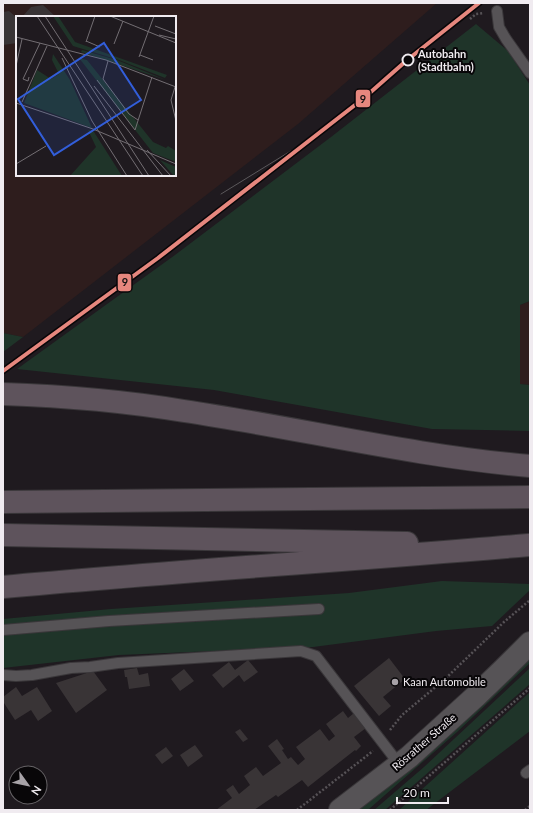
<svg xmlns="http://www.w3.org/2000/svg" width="533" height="813" viewBox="0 0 533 813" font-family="Lato,sans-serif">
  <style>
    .commercial { fill: #2e1d1d; fill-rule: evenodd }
    .green { fill: #1f3429 }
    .building { fill: #393436 }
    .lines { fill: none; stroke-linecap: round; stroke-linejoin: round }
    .lane-casing { stroke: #3a373a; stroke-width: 12 }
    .secondary-casing { stroke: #3a373a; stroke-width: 24 }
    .highway-casing { stroke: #3a373a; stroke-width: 24 }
    .path { stroke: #565256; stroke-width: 2.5; stroke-dasharray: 2 2; stroke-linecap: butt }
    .lane { stroke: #565356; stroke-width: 10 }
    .secondary { stroke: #565356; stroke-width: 22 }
    .highway { stroke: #5e535c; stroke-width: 22 }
    .tram { stroke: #5b585b; stroke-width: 1 }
    .tram-1-casing { stroke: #080608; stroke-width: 7 }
    .tram-1 { stroke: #e6877e; stroke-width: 4 }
    .stop-dot { fill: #080608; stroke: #f0ebf0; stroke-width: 2 }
    .poi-dot { fill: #a7a2a7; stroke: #080608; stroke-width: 1.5 }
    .labels { text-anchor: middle; stroke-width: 4; stroke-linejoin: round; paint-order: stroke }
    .stop-label { font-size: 11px; font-weight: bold; fill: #f0ebf0; stroke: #080608; text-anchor: start }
    .poi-label { font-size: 11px; fill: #f0ebf0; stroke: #080608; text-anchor: start }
    .street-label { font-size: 11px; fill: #f0ebf0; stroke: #080608 }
    .inset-road { fill: none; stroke: #736e73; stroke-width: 1 }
    .view { fill: #325eda; fill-opacity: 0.15; stroke: #325eda; stroke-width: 2 }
    .inset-edge { fill: none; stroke: #f0ebf0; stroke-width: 2 }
    .line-badge { stroke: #080608; stroke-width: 1.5 }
    .pale-badge-label { font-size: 11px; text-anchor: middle; font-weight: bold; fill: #111 }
  </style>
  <rect width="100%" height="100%" fill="#1f1a1f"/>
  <!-- commercial -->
  <path class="commercial" d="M3,3H437L298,124L23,337L3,333ZM17,17H175V175H17Z
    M530,301V385L520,384V305Z"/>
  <!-- green -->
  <path class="green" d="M476,24L508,51L530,85V301L520,305V384L530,385V431L432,429L214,390L17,369L175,255L331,137Z
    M3,333L23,337L3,352Z
    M442,581L530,584V590L492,626L436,631L313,647L119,655L3,668V619L111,609L349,593Z
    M530,656V663L457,732L369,809L368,810H358L422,757Z
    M530,668V684L385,810H374L424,767Z
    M530,692V731L426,810H399Z"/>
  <!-- building -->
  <path class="building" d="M43,5L56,17H22L31,7Z
    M9,11L17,18V43L3,45V12Z
    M389,658L405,679L383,697L391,706L379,716L354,686Z
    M248,660L258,672L244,682L239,675L223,688L212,675L229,662L235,670Z
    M137,668L139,675L148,673L150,686L129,689L127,677H125L124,670Z
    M184,669L194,681L180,691L171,679Z
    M93,671L107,690L76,713L56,683Z
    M16,687L22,696L37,687L52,711L38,721L31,710L15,720L4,703H3V697Z
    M343,711L348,718L354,713L366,728L354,737L361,746L356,751L355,750L308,787L302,780L278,797L276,795L254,810H216L232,798L226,790L233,785L239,794L250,785L244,776L256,767L263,776L281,763L268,746L277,739L284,749L282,750L288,759L291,757L298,765L305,759L296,747L320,729L329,741L335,736L326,724Z
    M240,729L248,739L243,742L235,732Z
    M195,745L203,756L188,767L180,755Z
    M166,747L173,756L162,764L155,755Z"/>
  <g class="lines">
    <!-- lane casing -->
    <g class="lane-casing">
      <path id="lane" d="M497,11L499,27L506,39L530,73
        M3,630L109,621L319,609
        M3,675L16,676L32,675L71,668L90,667L118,663L301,651L316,656L399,764
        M526,773L530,770"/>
    </g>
    <!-- secondary casing -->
    <g class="secondary-casing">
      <path id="secondary" d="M340,810L409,757L476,696L504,669L530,643"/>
    </g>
    <!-- highway casing -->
    <g class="highway-casing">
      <path id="highway" d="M3,394C63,396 124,401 184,411C299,428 413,456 530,466
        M3,502L530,497
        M3,535L407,543
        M3,587C178,571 354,560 529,545"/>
    </g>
    <!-- path -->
    <path class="path" d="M470,19L476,14L484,13
      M390,730L402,715L444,680L504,622L530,600
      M297,810L373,751
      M390,810L530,688
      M525,810L530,806"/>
    <!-- lane -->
    <use href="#lane" class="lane"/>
    <!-- secondary -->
    <use href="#secondary" class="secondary"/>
    <!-- highway -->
    <use href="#highway" class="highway"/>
    <!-- tram -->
    <path class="tram" d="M221,194L307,141"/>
    <!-- tram-1 casing -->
    <g class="tram-1-casing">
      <path id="tram-1" d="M3,371L158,258L364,98L406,61L479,3"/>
    </g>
    <!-- tram-1 -->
    <use href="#tram-1" class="tram-1"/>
  </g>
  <!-- markers -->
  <circle class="stop-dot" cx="408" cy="60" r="5.5"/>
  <circle class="poi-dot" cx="395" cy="682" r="4"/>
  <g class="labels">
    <!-- stop labels -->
    <g class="stop-label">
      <text x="418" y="58">Autobahn<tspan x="418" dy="13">(Stadtbahn)</tspan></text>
    </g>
    <!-- poi labels -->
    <g class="poi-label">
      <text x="403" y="686">Kaan Automobile</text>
    </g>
    <!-- street labels -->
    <g class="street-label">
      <text transform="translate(424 742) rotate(-41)" y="4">Rösrather Straße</text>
    </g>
  </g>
  <!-- overview -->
  <g transform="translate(16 16)">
    <rect width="160" height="160" fill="#1f1a1f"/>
    <path d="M37,0H42L59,26L151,59L149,62L103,44L57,30ZM66,34L101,44L150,64L65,36ZM37,38L54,64L76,112L8,87L21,54L35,63L43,58L36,44ZM63,42L71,44L137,126L150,132L152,130L160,135V146L137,137ZM72,114L78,116L106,160H54L80,131ZM144,144L160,151V160H158Z" fill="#1f3429"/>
    <path class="inset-road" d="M21,0L127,160M29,0L133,160M94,0L160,27M139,10L160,18M143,19L160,23M0,21L90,44L160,71M70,25L84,31M70,26L79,0M98,28L107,5M124,39L137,44M123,41L138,0M46,42L76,105L111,160M92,45L87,63L113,98L122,104M0,50L6,23M13,61L12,65L7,63L24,27M81,64L119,114L136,61M78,70L147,160M159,71L155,84L160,105M6,86L31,30M0,87L77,113L160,148M131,134L155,160M0,148L30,130"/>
    <path class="view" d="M88,27L125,84L38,139L2,83Z"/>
    <rect width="160" height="160" class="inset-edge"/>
  </g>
  <g class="line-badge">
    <rect x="355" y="89" width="16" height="19" rx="4" fill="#e6877e"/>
    <rect x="117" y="273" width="15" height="19" rx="4" fill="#e6877e"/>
  </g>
  <g class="pale-badge-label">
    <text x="363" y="103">9</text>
    <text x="125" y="286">9</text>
  </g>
  <!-- border -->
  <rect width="533" height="813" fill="none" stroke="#f0ebf0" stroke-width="8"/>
  <!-- north arrow -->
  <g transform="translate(28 785) rotate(123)"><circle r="19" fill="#080608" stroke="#656265"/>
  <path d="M0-3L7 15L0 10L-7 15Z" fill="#a7a2a7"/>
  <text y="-6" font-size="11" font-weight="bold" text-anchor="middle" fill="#f0ebf0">N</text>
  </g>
  <!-- scale -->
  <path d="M397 797v6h51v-6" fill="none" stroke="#f0ebf0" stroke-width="2"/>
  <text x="403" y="797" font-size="12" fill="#f0ebf0" stroke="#080608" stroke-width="3" paint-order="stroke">20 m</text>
</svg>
